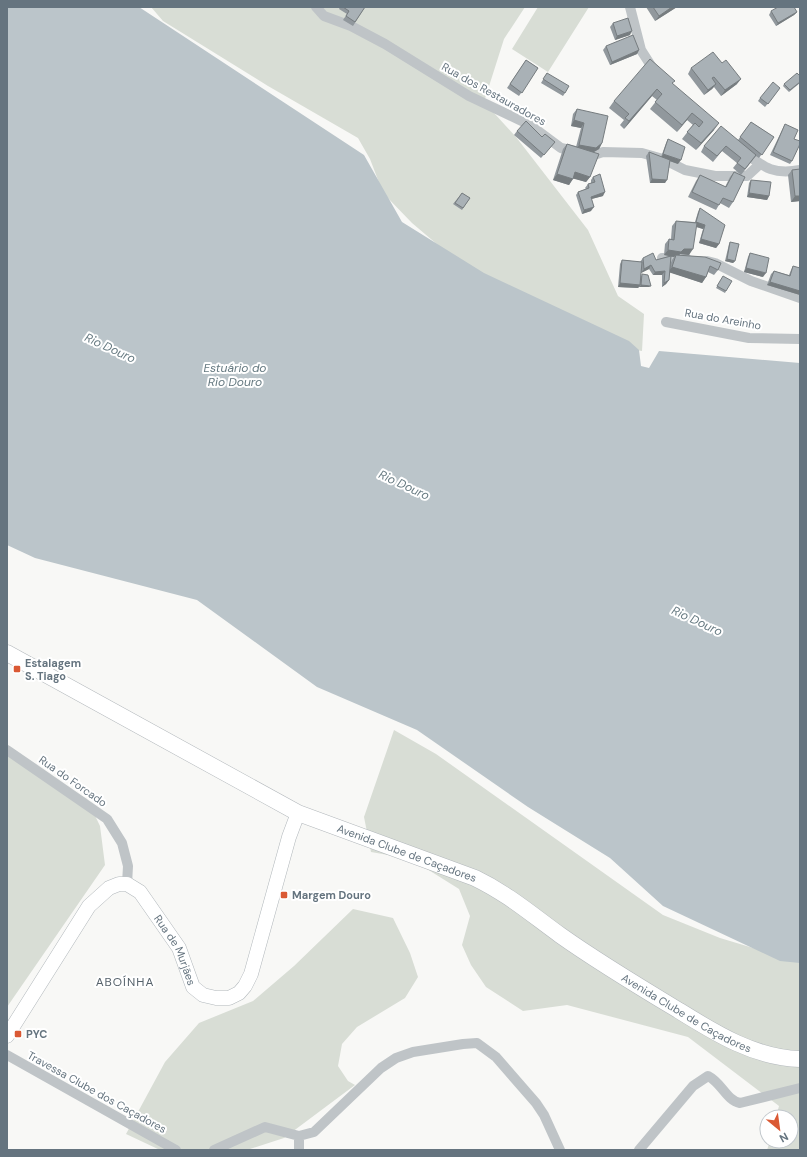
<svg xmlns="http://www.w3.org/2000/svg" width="807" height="1157" viewBox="0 0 807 1157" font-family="'DM Sans',sans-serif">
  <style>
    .green { fill: #d8ddd5 }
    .water { fill: #bbc5ca }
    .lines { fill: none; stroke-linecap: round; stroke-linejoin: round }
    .secondary-casing { stroke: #b2b8bc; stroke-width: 15 }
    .primary-casing { stroke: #b3b8bc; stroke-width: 17 }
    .minor { stroke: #bfc4c7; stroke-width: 10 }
    .secondary { stroke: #fff; stroke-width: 14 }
    .primary { stroke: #fff; stroke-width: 16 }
    .wall { fill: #91989d; fill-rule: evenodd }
    .shaded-wall { fill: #767c7f }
    .building { fill: #a9b1b6; stroke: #767c7f }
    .poi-dot { fill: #da5934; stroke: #fff; stroke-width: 1.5 }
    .labels { text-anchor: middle; stroke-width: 4; stroke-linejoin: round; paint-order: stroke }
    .street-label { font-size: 11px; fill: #65747f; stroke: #fff }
    .poi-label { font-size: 11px; font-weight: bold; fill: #65747f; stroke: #fff; text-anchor: start }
    .water-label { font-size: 12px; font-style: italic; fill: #657980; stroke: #fff }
    .neighbourhood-label { font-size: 12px; letter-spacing: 1px; fill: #56626b; stroke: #fff }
  </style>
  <rect width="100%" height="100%" fill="#f8f8f6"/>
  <!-- green -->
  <path class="green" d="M151,7H525L504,39L484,102L516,137L588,230L618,296L644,314L642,351L635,350L449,262L445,251L412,223L383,193L370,159L358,138L268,86L163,21Z
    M538,7H589L548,72L512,49Z
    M394,730L436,754L663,915L720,938L800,962V1150H767L770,1141H791V1117H776L779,1106L688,1037L567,1005L523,1011L486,987L471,965L462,945L470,916L459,889L411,859L371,852L364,817Z
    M7,754L87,799L100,826L105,865L7,1007Z
    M353,909L393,918L410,953L418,977L405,998L357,1027L342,1044L338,1066L348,1081L355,1085L284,1138L247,1150H160L126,1134L165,1062L199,1023L253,1001L294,966Z"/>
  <!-- water -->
  <path class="water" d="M7,7H139L364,155L402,222L484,273L629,341L639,350L641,366L649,368L659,351L800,363V963L780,961L663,906L610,858L528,807L417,730L317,687L197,600L35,558L7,545Z"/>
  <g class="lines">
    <!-- secondary casing -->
    <g class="secondary-casing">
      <g id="secondary">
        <path id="s1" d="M7,1036L89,906L109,888L119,884H127L140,892L179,948L193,987L203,995L216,998H229L239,993L245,986L251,974L289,837L298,813"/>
      </g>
    </g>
    <!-- primary casing -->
    <g class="primary-casing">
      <g id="primary">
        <path id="s2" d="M7,653L298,813L475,878C508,894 531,914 560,935C598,962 638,986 678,1010C715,1033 755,1058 800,1059"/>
      </g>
    </g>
    <!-- minor -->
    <path class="minor" d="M316,7L324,16L351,26L385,44L469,96L530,125L561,148L594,155L603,152L642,153L663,159L685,170L715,176H747L760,164
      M630,7L641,50L655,72
      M742,151C764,167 772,175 800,170
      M662,258H686
      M707,261L715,263L751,281L800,298
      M666,322L749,338L800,339
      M7,750L107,819L122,843L128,866L127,884
      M7,1055L176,1150
      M299,1136V1150
      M214,1150L265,1127L299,1136L314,1132L381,1068L396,1058L413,1052L463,1044L477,1043L496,1057L536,1103L544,1115L560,1150
      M639,1150L693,1086L708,1076C722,1083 726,1100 740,1103L800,1088"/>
    <!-- secondary -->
    <use href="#secondary" class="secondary"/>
    <!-- primary -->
    <use href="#primary" class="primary"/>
  </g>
  <!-- wall -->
  <path class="wall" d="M340,7H365L353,26L343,20L347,14L339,9Z
    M646,7H677L655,21Z
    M771,11L797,12L794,15L776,26L769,15Z
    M613,23L630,35L615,40L610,27Z
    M606,46L639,50L637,54L610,65L603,50Z
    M526,60L538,68L519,96L507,88Z
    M691,68L737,84L721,96L714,87L712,89L704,95L688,74Z
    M547,73L565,93L563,96L541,83Z
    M800,83L789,92L783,86L784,84Z
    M673,84L714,130L696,150L682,139L693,125L687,120L677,132L650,109L657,100L652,96L624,129L620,125L624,120L609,108L614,101Z
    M780,88L765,107L758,101L760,98Z
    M577,109L602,143L599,149L594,152L590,177L586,182L573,178L569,185L553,180L563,149L567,144L576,147L581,128L571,126L573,114Z
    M751,122L774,137L759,158L756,156L741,175L733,168L737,163L722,151L713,162L701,152L704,146L738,140Z
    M785,124L792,161L790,164L770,155L783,128Z
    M517,131L542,137L555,142L541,158L514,135Z
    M668,139L678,164L670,161L665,183H650L646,156L649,152L661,157L666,143Z
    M792,170L800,201L791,202L788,175Z
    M734,172L733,202L729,208L720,203L716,210L688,197L696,181L700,175L725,187L730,177Z
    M593,177L603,196L591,199V211L582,214L576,195L578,192L586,189L585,188L588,184L591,183V180Z
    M751,180L769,196L767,200L747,197L749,183Z
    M462,193L470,198L462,210L453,204Z
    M700,208L719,244L716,248L699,243L703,229L696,227L689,255L680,254V255L705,257L718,270L714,275L708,272L706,277L702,283L670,272L669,280L666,284L662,287V275H653L649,269L641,273V275L649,287H639L638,288L618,287L620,264L622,260L640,262L643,258L656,260L669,256L664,255L665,244L669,239H671L672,226L676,221L695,222L698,212ZM671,257H674L672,260L670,265Z
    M730,242L735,261L733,263L725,261L729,244Z
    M750,253L763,277L744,272L748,257Z
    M793,266L800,295L767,285L771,274L774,271L789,275L791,270Z
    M722,278L726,291L725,293L716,288Z"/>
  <!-- shaded-wall -->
  <path class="shaded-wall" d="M672,7H677L655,21L659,16Z
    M797,12L794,15L776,26L778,23Z
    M632,31L630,35L615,40L617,36Z
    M639,50L637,54L610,65L612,62Z
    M741,79L737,84L721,96L725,90Z
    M716,84L712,89L704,95L708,90Z
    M657,89L652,96L624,129L629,121Z
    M692,113L687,120L677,132L682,125Z
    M574,120L584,123L581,128L571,126Z
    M719,123L714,130L696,150L701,143Z
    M602,143L599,149L592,153L576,150L579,145Z
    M663,154L681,160L678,164L661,158Z
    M575,172L590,177L586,182L571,178Z
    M557,174L573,179L569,185L553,180Z
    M652,179L667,180L665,183H650Z
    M605,192L603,196L588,200L591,197Z
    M749,193L769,196L767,200L747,197Z
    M795,196H800V201L791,202Z
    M594,207L591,211L582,214L584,210Z
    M696,222L705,225L703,229L694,226Z
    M701,239L719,244L716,248L699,243Z
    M684,249H693L689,255L680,254L677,257L676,255L674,257L664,255L668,250Z
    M727,259L735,261L733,263L725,261Z
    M651,265L649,269L641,273L644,269Z
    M672,267L706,277L702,283L668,272Z
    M746,268L766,273L763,277L744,272Z
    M665,271L662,275H653L655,272Z
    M669,280L666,284L662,287L664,283Z
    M770,282L800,291V295L767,285Z
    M620,283L640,285L638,288L618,287Z
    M641,285L651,286L649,287H639Z"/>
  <!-- building -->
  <path class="building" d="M343,7H365L355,22L346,16L349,11Z
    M653,7H672L659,16Z
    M778,7H794L797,12L778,23L771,11Z
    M628,18L632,31L617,36L613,23Z
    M633,35L639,50L612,62L606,46Z
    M713,52L722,63L726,60L741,79L725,90L714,77L712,78L716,84L708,90L691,68Z
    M650,59L675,81L672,83L719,123L701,143L687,132L695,123L699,127L703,122L692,113L682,125L655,102L662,94L657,89L629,121L625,118L629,114L614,101Z
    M526,60L538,68L522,93L510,84Z
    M547,73L569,86L565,93L543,79Z
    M797,73L800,76V82L790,90L784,84Z
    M773,82L780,88L768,104L760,98Z
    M577,109L608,116L602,143L596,148L579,145L584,123L574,120Z
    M526,121L542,137L545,134L555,142L544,155L517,131Z
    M751,122L774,137L762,155L740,137Z
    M785,124L798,130L794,139L800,141V144L792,161L773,152Z
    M721,126L756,155L745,169L737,163L741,158L726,146L717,156L704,146Z
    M668,139L685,147L681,160L663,154Z
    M567,144L599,154L590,177L575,172L573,179L557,174Z
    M649,152L670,160L667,180L652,179Z
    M800,169V196H795L792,170Z
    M734,172L745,177L733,202L723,198L719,205L692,192L700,175L726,187Z
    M600,174L605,192L591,197L594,207L584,210L578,192L589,188L588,184L595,182L593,177Z
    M751,180L771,182L769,196L749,193Z
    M462,193L470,198L463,208L455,203Z
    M700,208L725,225L719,244L701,239L705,225L696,222Z
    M676,221L697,223L693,249H684L681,252L668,250L669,239L674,240Z
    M730,242L739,244L735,261L727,259Z
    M653,253L656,260L671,256L669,280L664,283L665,271L655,272L651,265L644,269L643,258Z
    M750,253L769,258L766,273L746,268Z
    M676,255L705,257L721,263L718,270L710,266L706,277L672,267Z
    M622,260L642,262L640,285L620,283Z
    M793,266L800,268V291L770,282L774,271L790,276Z
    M642,274L648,275L651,286L641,285Z
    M723,276L732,281L726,291L717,286Z"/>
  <!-- markers -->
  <g class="poi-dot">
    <rect x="13" y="665" width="8" height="8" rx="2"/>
    <rect x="280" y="891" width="8" height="8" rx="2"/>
    <rect x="14" y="1030" width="8" height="8" rx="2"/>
  </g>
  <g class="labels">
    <!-- street labels -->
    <g class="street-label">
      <text transform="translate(494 94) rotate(29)" y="4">Rua dos Restauradores</text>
      <text transform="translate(723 319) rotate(10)" y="4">Rua do Areinho</text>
      <text transform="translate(73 781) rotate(35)" y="4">Rua do Forcado</text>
      <text dy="4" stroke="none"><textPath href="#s2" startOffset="448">Avenida Clube de Caçadores</textPath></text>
      <text dy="4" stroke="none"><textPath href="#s1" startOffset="283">Rua de Murjães</textPath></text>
      <text dy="4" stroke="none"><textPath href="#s2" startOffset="772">Avenida Clube de Caçadores</textPath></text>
      <text transform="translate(97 1092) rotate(29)" y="4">Travessa Clube dos Caçadores</text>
    </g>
    <!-- poi labels -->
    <g class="poi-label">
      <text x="25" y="667">Estalagem<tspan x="25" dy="13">S. Tiago</tspan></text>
      <text x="292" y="899">Margem Douro</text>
      <text x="26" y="1038">PYC</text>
    </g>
    <!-- water labels -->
    <g class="water-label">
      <text transform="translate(110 348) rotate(25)" y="4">Rio Douro</text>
      <text x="235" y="372">Estuário do<tspan x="235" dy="14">Rio Douro</tspan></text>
      <text transform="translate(404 485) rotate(25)" y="4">Rio Douro</text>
      <text transform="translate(697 621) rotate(25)" y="4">Rio Douro</text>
    </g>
    <!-- neighbourhood labels -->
    <g class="neighbourhood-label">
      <text x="125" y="986">ABOÍNHA</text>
    </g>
  </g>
  <!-- border -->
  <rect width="807" height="1157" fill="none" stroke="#65747f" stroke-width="16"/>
  <!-- north arrow -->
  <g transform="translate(779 1129) rotate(151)"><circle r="19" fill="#ffffff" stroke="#c1c7cc"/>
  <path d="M0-3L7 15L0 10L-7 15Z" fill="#da5934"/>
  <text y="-6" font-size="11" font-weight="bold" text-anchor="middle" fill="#65747f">N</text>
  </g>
</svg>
